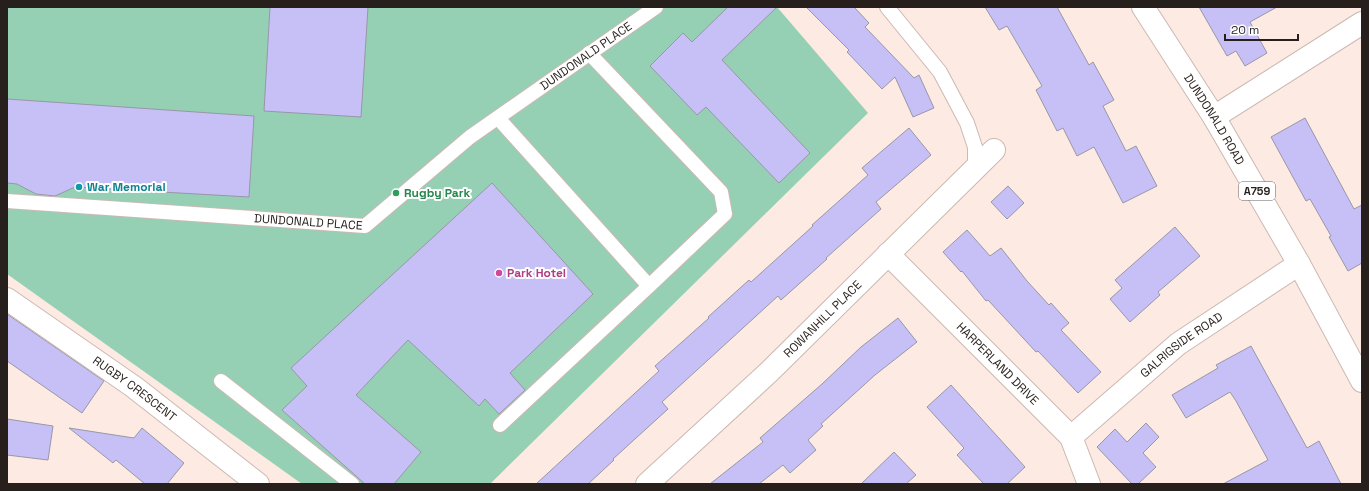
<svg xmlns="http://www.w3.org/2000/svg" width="1369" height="491" viewBox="0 0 1369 491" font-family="'Space Grotesk',sans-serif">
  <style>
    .park { fill: #95d0b5 }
    .building { fill: #c6c0f7; stroke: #9897a6 }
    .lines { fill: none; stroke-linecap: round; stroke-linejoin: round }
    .lane-casing { stroke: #cbb9b2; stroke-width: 16 }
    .street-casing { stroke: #cbb9b2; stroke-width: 24 }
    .primary-casing { stroke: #cbb9b2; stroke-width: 24 }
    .lane { stroke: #fff; stroke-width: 14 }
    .street { stroke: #fff; stroke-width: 22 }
    .primary { stroke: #fff; stroke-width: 22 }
    .culture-dot { fill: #0f9aa8; stroke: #fff; stroke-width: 1.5 }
    .leisure-dot { fill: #2e9e5b; stroke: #fff; stroke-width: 1.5 }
    .hotel-dot { fill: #d1479c; stroke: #fff; stroke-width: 1.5 }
    .labels { text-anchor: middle; stroke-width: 4; stroke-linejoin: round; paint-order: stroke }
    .shield { fill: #fff; stroke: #676260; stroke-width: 1 }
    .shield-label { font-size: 11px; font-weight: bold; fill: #261f1c }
    .street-label { font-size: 12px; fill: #261f1c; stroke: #fff }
    .culture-label { font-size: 12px; font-weight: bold; fill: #0d838f; stroke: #fff; text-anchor: start }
    .leisure-label { font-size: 12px; font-weight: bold; fill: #27864d; stroke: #fff; text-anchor: start }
    .hotel-label { font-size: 12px; font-weight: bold; fill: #b23c85; stroke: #fff; text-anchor: start }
  </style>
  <rect width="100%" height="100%" fill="#fdeae3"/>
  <!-- park -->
  <path class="park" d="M7,7H777L868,113L490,484H302L7,274Z"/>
  <!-- building -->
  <path class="building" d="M270,7H368L361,117L264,111Z
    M728,7H777L722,60L810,153L779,183L706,107L697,115L650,66L683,33L692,42Z
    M806,7H854L869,23L865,27L914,78L919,75L934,108L913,117L895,77L882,89L847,52L849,50Z
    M985,7H1057L1089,65L1093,62L1114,100L1103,106L1126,151L1136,146L1157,186L1123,203L1094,147L1077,156L1063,128L1057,131L1036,90L1042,86L1007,26L999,30Z
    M1199,7H1277L1250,22L1267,53L1245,66L1236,51L1227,56Z
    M7,99L254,116L249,197L75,187L55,196L36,194L17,184L7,183Z
    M1305,118L1354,209L1362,205V263L1348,271L1329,237L1331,236L1310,199L1306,201L1271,137Z
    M909,128L931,155L876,202L881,209L826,258L827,259L781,300L778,296L662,402L668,409L613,459L614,460L588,484H536L659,371L655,366L709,318L708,317L749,280L751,282L813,226L812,225L868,175L862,168Z
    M492,183L593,294L510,373L525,390L499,414L485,399L479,406L408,340L356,395L421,452L394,484H365L282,410L307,386L291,368Z
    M1008,186L1024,203L1007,219L991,202Z
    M1175,227L1200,256L1158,292L1160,295L1130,322L1110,299L1122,288L1115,280Z
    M967,230L990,256L1001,248L1027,281L1049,305L1051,303L1069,323L1061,330L1101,372L1078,393L1038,351L1036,352L988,300L986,301L962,271L961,272L943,252Z
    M7,314L104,381L82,413L7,361Z
    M898,318L917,342L875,375L821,424L823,426L808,440L816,450L790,473L783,465L759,484H710L763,442L760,438L822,384L861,347Z
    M1251,346L1307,448L1319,441L1341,484H1223L1268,460L1236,401L1230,392L1186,418L1172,395L1218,368L1216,365Z
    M951,385L1025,467L1007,484H984L957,455L964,448L927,407Z
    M7,419L53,426L48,460L7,455Z
    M1146,423L1159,437L1143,453L1156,467L1138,484H1132L1097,447L1115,429L1127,442Z
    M69,428L134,438L142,428L184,463L167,484H145L116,460L113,463Z
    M894,452L916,475L906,484H861Z"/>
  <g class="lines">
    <!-- lane casing -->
    <g class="lane-casing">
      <g id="lane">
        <path d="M887,7L940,72L967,123L975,147V168"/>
        <path d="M589,53L721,192L725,214L649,286"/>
        <path d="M498,118L649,286L500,425"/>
        <path id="s1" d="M7,201L365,226L470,137L656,7"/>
        <path d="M221,381L352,484"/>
      </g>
    </g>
    <!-- street casing -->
    <g class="street-casing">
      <g id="street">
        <path d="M1214,117L1362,23"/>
        <path id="s2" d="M888,254L1071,437L1089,484"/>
        <path id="s3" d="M7,299L134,387L258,484"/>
        <path id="s4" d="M1071,437L1178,344L1299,264"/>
        <path id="s5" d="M647,484L769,372L994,150"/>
      </g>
    </g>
    <!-- primary casing -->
    <g class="primary-casing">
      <g id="primary">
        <path id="s6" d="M1143,7L1214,117L1299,264L1362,381"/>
      </g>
    </g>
    <!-- lane -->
    <use href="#lane" class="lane"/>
    <!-- street -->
    <use href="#street" class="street"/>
    <!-- primary -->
    <use href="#primary" class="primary"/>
  </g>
  <!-- markers -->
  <circle class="culture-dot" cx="79" cy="187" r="4"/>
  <circle class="leisure-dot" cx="396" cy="193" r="4"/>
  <circle class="hotel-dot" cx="499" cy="273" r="4"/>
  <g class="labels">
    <!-- shield labels -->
    <rect class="shield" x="1239" y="182" width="36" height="18" rx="3"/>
    <g class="shield-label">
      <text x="1257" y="195">A759</text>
    </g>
    <!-- street labels -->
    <g class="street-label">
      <text dy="4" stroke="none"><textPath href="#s1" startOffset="638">DUNDONALD PLACE</textPath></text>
      <text dy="4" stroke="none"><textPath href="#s6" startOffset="133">DUNDONALD ROAD</textPath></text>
      <text dy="4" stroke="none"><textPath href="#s1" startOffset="302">DUNDONALD PLACE</textPath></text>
      <text dy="4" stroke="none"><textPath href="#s5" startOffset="241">ROWANHILL PLACE</textPath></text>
      <text dy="4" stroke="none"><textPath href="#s4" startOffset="144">GALRIGSIDE ROAD</textPath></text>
      <text dy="4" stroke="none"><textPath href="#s2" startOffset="155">HARPERLAND DRIVE</textPath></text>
      <text dy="4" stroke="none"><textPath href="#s3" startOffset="156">RUGBY CRESCENT</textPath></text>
    </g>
    <!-- culture labels -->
    <g class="culture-label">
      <text x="87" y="191">War Memorial</text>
    </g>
    <!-- leisure labels -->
    <g class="leisure-label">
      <text x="404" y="197">Rugby Park</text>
    </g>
    <!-- hotel labels -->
    <g class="hotel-label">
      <text x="507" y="277">Park Hotel</text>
    </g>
  </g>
  <!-- border -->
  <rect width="1369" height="491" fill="none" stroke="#261f1c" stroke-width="16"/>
  <!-- scale -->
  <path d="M1225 34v6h73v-6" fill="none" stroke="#261f1c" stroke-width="2"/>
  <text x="1231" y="34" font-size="12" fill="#261f1c" stroke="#ffffff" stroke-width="3" paint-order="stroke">20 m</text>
</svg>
